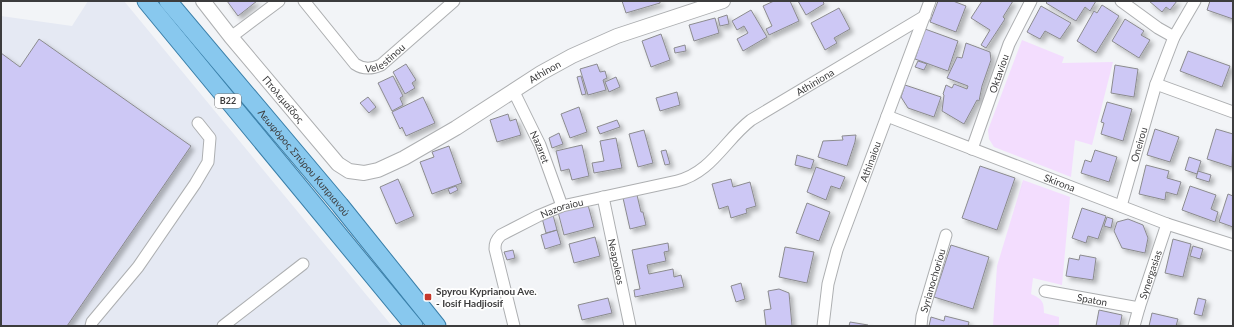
<svg xmlns="http://www.w3.org/2000/svg" width="1234" height="327" viewBox="0 0 1234 327" font-family="Lato,sans-serif">
  <style>
    .built { fill: #e5e9f3 }
    .green { fill: #f3ddfe }
    .building { fill: #cdc8f5; stroke: #8b8b8e; filter: url(#shadow) }
    .lines { fill: none; stroke-linecap: round; stroke-linejoin: round }
    .minor-casing { stroke: #adafb1; stroke-width: 13 }
    .tertiary-casing { stroke: #adafb1; stroke-width: 16 }
    .primary-casing { stroke: #397fa9; stroke-width: 19 }
    .minor { stroke: #fff; stroke-width: 11 }
    .tertiary { stroke: #fff; stroke-width: 14 }
    .primary { stroke: #88c8ee; stroke-width: 17 }
    .poi-dot { fill: #c5382b; stroke: #fff; stroke-width: 1.5 }
    .labels { text-anchor: middle; stroke-width: 3.5; stroke-linejoin: round; paint-order: stroke }
    .shield { fill: #fff; stroke: #767677; stroke-width: 1 }
    .shield-label { font-size: 9px; font-weight: bold; fill: #3c3c3d }
    .street-label { font-size: 10px; fill: #3c3c3d; stroke: #fff }
    .poi-label { font-size: 10px; font-weight: bold; fill: #3c3c3d; stroke: #fff; text-anchor: start }
  </style>
  <defs>
    <filter id="shadow"><feDropShadow dx="3.5" dy="3.5" stdDeviation="2" flood-color="#0004"/></filter>
  </defs>
  <rect width="100%" height="100%" fill="#f2f4f7"/>
  <!-- built -->
  <path class="built" d="M88,1H124L392,326H1V16L72,26Z"/>
  <!-- green -->
  <path class="green" d="M1022,40L1064,57L1062,63L1113,62L1092,145L1075,140L1071,177L994,147L989,139L988,130Z
    M1023,180L1070,197L1062,285L1033,278L1031,294C1042,299 1044,301 1044,313L1059,317V326H993L997,266Z"/>
  <!-- building -->
  <path class="building" d="M227,1H257L238,16Z
    M622,1H660V3L626,13Z
    M774,1H790L799,21L769,35L766,29L772,26L763,6Z
    M798,1H823L824,4L806,15Z
    M938,1H953L966,6L956,32L930,22Z
    M982,1H1013L1003,17L1005,19L986,48L981,45L990,30L971,18Z
    M1048,1H1096L1090,11L1085,7L1076,21L1046,3Z
    M1149,1H1177L1170,10L1166,7L1162,12Z
    M1210,1H1233V19L1207,10Z
    M1102,5L1119,16L1096,53L1077,41L1094,11L1097,13Z
    M1041,6L1071,23L1060,39L1045,31L1040,39L1027,32Z
    M839,8L850,29L834,38L837,43L825,50L811,23Z
    M751,10L767,37L743,51L737,39L748,33L744,26L737,30L732,21Z
    M727,15L729,24L720,26L718,18Z
    M715,18L719,33L694,41L689,25Z
    M1125,19L1144,31L1141,35L1150,40L1139,58L1112,41Z
    M925,29L958,41L948,71L915,59Z
    M661,34L670,60L651,67L642,41Z
    M39,39L191,146L67,326H1V53L20,67Z
    M966,43L990,52L991,60L982,86L979,101L977,100L964,124L942,111L944,95L943,94L946,85L952,88L954,84L967,89L968,86L947,78L957,57L962,58Z
    M685,45L686,51L675,53L674,48Z
    M1188,51L1230,66L1222,87L1180,71Z
    M918,61L927,64L924,70L915,67Z
    M406,64L416,80L412,83L415,88L405,94L393,72Z
    M597,64L600,72L605,71L607,78L603,80L606,90L588,95L580,69Z
    M1115,65L1138,69L1134,97L1111,93Z
    M393,76L403,96L400,98L403,105L392,111L378,83Z
    M581,76L586,94L582,95L577,77Z
    M616,77L620,87L609,92L605,82Z
    M905,85L941,97L934,117L908,108L901,97Z
    M677,92L680,105L660,111L656,98Z
    M368,97L376,107L369,113L360,103Z
    M423,97L435,123L406,136L402,127L400,129L392,112Z
    M1107,102L1132,109L1123,141L1101,134L1104,123L1101,122Z
    M579,107L587,132L570,138L561,114Z
    M508,114L510,121L516,119L521,135L497,142L490,120Z
    M617,120L620,127L600,134L597,127Z
    M1155,129L1179,137L1170,162L1147,155Z
    M1216,129L1233,134L1232,167L1207,159Z
    M644,130L653,163L638,167L629,134Z
    M559,133L563,144L552,148L549,138Z
    M856,135L855,142L847,166L818,157L823,141L843,140L842,136Z
    M616,138L622,168L594,173L592,163L604,161L600,141Z
    M582,145L589,176L572,180L569,169L561,171L556,151Z
    M449,146L462,183L432,194L420,162L434,157L432,152Z
    M666,150L670,164L665,165L661,151Z
    M1095,150L1117,157L1109,182L1081,173L1085,160L1091,162Z
    M797,155L814,160L811,169L795,165Z
    M1189,157L1201,161L1197,174L1185,170Z
    M1146,165L1169,171L1167,178L1181,182L1177,195L1166,192L1165,200L1139,194Z
    M980,166L1015,178L997,230L962,218Z
    M816,167L845,177L840,189L831,186L826,200L807,192Z
    M1198,171L1211,175L1209,182L1196,178Z
    M398,179L414,216L396,224L380,187Z
    M731,179L733,187L750,182L756,206L746,209L747,213L731,218L728,206L719,209L712,184Z
    M456,186L458,190L450,194L448,189Z
    M1190,186L1216,195L1211,209L1218,212L1215,222L1182,210Z
    M1228,194L1233,196V227L1219,222Z
    M637,195L641,212H643L646,225L630,229L623,198Z
    M807,203L830,212L819,241L796,233Z
    M588,205L594,227L564,235L558,212Z
    M1082,208L1106,216L1098,239L1088,236L1086,243L1072,238Z
    M553,215L557,230L546,233L542,218Z
    M1107,217L1113,219L1111,228L1104,226Z
    M1128,219L1143,225L1148,238L1145,253L1122,248L1114,231L1117,222Z
    M557,230L561,244L545,249L541,235Z
    M595,237L600,256L574,263L569,244Z
    M1173,239L1191,244L1183,277L1165,273Z
    M668,243L669,251L664,252L666,261L647,265L649,274L673,269L674,277L681,275L684,287L635,297L634,290L640,289L632,250Z
    M951,245L989,257L973,309L934,297Z
    M1193,246L1203,249L1200,259L1190,256Z
    M785,247L814,252L807,283L779,277Z
    M513,250L515,258L507,260L504,252Z
    M1080,255L1096,258L1093,280L1066,276L1069,258L1079,260Z
    M741,283L745,299L736,302L731,286Z
    M779,289L789,293L792,326H766L764,310L771,309L768,291Z
    M608,298L612,313L582,320L578,305Z
    M1198,298L1206,300L1202,316L1194,314Z
    M1099,310L1122,315L1120,326H1096Z
    M1152,313L1178,319L1176,326H1149Z
    M945,316L969,322L968,326H929L931,317L944,321Z
    M850,322L868,325L867,326H849Z"/>
  <g class="lines">
    <!-- minor casing -->
    <g class="minor-casing">
      <g id="minor">
        <path id="s1" d="M304,1L355,64C364,70 372,69 381,65L454,1"/>
        <path d="M1121,1L1158,28L1174,37"/>
        <path d="M231,37L279,1"/>
        <path d="M1156,84L1233,112"/>
        <path id="s2" d="M513,90L540,145L562,206"/>
        <path id="s3" d="M887,116L1167,224L1233,245"/>
        <path id="s4" d="M972,149L1009,44L1031,1"/>
        <path id="s5" d="M603,197L630,326"/>
        <path id="s6" d="M1121,206L1156,84L1174,37L1195,1"/>
        <path id="s7" d="M1045,291L1139,308"/>
        <path d="M91,326L92,322L138,267L195,184L208,162L210,138L198,123"/>
        <path d="M223,326L303,264"/>
        <path id="s8" d="M514,326L495,249C495,243 496,240 501,235L538,216L562,206L677,181C711,173 725,140 751,120L925,16"/>
        <path id="s9" d="M823,326L828,284L837,250L930,1"/>
        <path id="s10" d="M921,326L922,316L946,235"/>
        <path id="s11" d="M1134,326L1139,308L1167,224"/>
      </g>
    </g>
    <!-- tertiary casing -->
    <g class="tertiary-casing">
      <g id="tertiary">
        <path id="s12" d="M203,1L231,37L338,164L349,171L364,173L378,170L404,158L456,128L541,73L572,56L617,36L723,1"/>
      </g>
    </g>
    <!-- primary casing -->
    <g class="primary-casing">
      <g id="primary">
        <path d="M146,1L414,326"/>
        <path id="s13" d="M168,1L340,205L437,326"/>
      </g>
    </g>
    <!-- minor -->
    <use href="#minor" class="minor"/>
    <!-- tertiary -->
    <use href="#tertiary" class="tertiary"/>
    <!-- primary -->
    <use href="#primary" class="primary"/>
  </g>
  <!-- markers -->
  <rect class="poi-dot" x="424" y="293" width="8" height="8" rx="2"/>
  <g class="labels">
    <!-- shield labels -->
    <rect class="shield" x="215" y="94" width="26" height="14" rx="3"/>
    <g class="shield-label">
      <text x="228" y="104">B22</text>
    </g>
    <!-- street labels -->
    <g class="street-label">
      <text dy="4" stroke="none"><textPath href="#s1" startOffset="115">Velestinou</textPath></text>
      <text dy="4" stroke="none"><textPath href="#s12" startOffset="448">Athinon</textPath></text>
      <text dy="4" stroke="none"><textPath href="#s4" startOffset="80">Oktaviou</textPath></text>
      <text dy="4" stroke="none"><textPath href="#s8" startOffset="452">Athiniona</textPath></text>
      <text dy="4" stroke="none"><textPath href="#s12" startOffset="127">Πτολεμαΐδος</textPath></text>
      <text dy="4" stroke="none"><textPath href="#s6" startOffset="64">Oneirou</textPath></text>
      <text dy="4" stroke="none"><textPath href="#s2" startOffset="63">Nazaret</textPath></text>
      <text dy="4" stroke="none"><textPath href="#s13" startOffset="211">Λεωφόρος Σπύρου Κυπριανού</textPath></text>
      <text dy="4" stroke="none"><textPath href="#s9" startOffset="172">Athinaiou</textPath></text>
      <text dy="4" stroke="none"><textPath href="#s3" startOffset="185">Skirona</textPath></text>
      <text dy="4" stroke="none"><textPath href="#s8" startOffset="162">Nazoraiou</textPath></text>
      <text dy="4" stroke="none"><textPath href="#s5" startOffset="66">Neapoleos</textPath></text>
      <text dy="4" stroke="none"><textPath href="#s11" startOffset="54">Synergasias</textPath></text>
      <text dy="4" stroke="none"><textPath href="#s10" startOffset="47">Syrianochoriou</textPath></text>
      <text dy="4" stroke="none"><textPath href="#s7" startOffset="48">Spaton</textPath></text>
    </g>
    <!-- poi labels -->
    <g class="poi-label">
      <text x="436" y="295">Spyrou Kyprianou Ave.<tspan x="436" dy="12">- Iosif Hadjiosif</tspan></text>
    </g>
  </g>
  <!-- border -->
  <rect width="1234" height="327" fill="none" stroke="#3c3c3d" stroke-width="4"/>
</svg>
